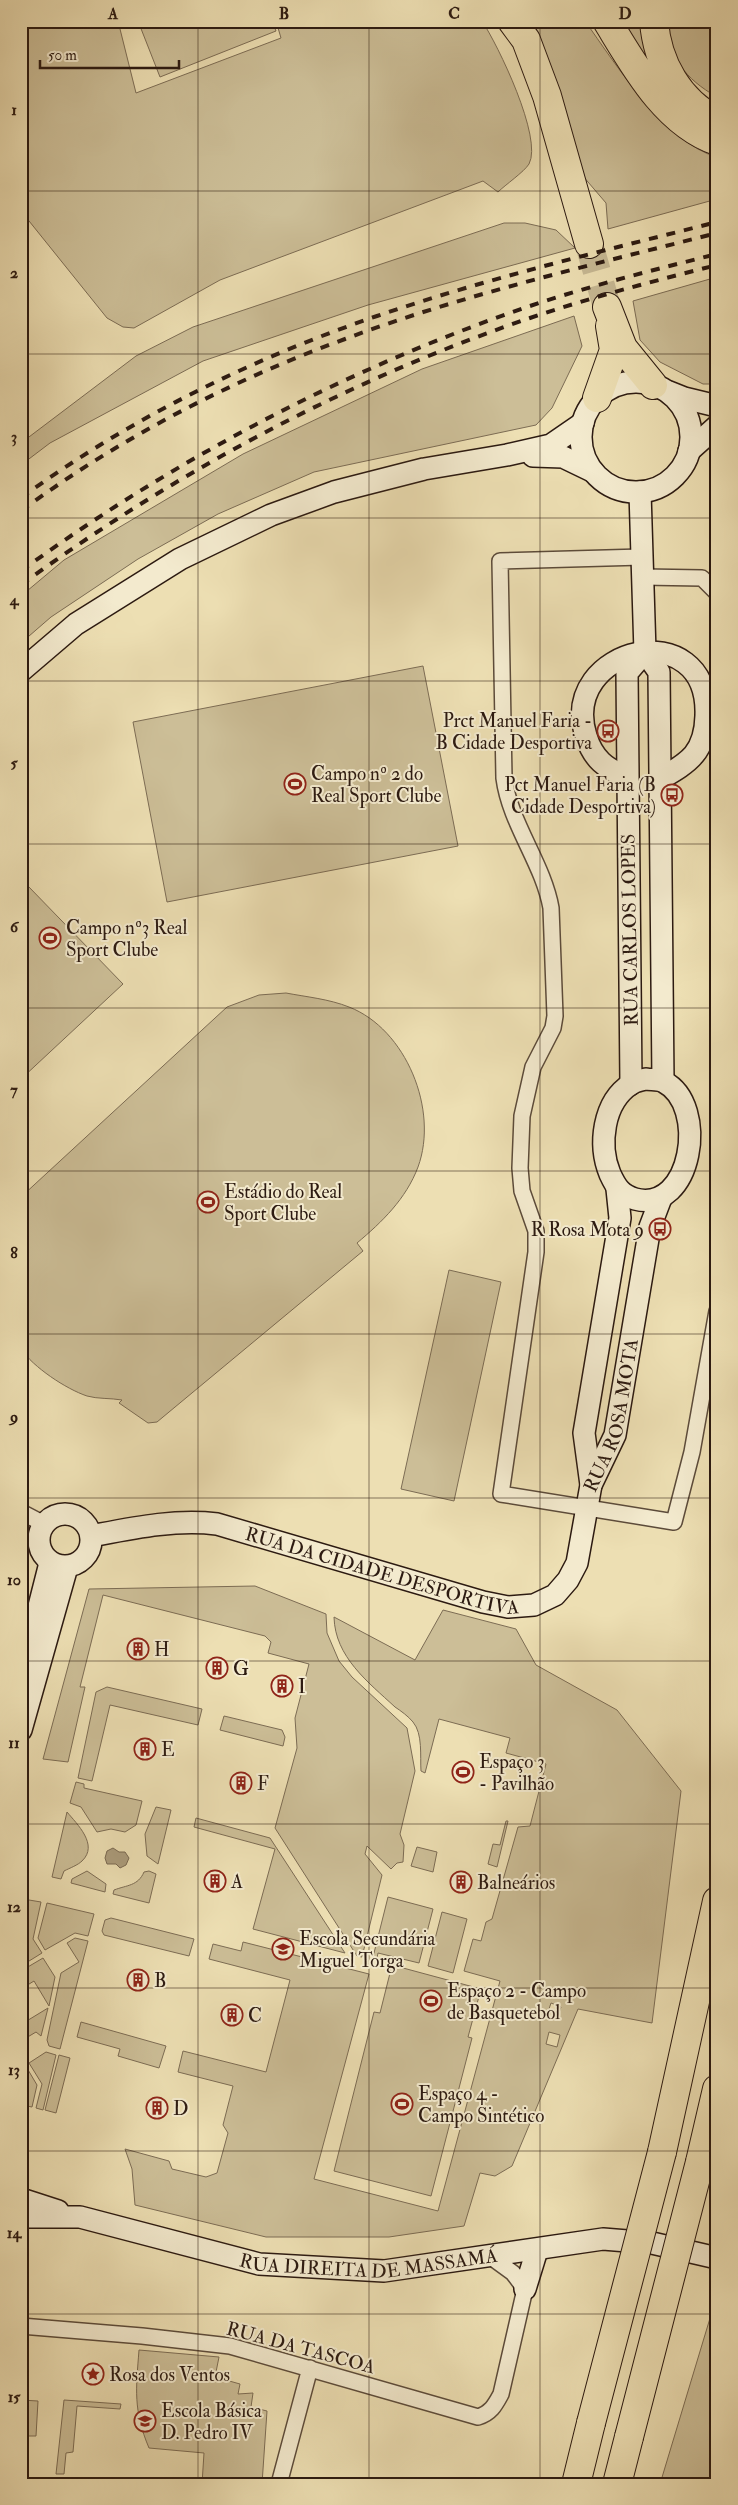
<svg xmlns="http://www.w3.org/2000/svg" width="738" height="2505" viewBox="0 0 738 2505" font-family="'IM FELL Double Pica',serif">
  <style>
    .green { fill: #ccbe97; stroke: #7c6c54; fill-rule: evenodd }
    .water { fill: #ab9c7c; stroke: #786851 }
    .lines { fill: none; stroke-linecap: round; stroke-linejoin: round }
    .highway-tunnel { stroke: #c6b893; stroke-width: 28; stroke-dasharray: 28 14; stroke-linecap: butt }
    .street-casing { stroke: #5c4b3a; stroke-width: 18 }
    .secondary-casing { stroke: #2c1a11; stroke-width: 24 }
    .highway-casing { stroke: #2c1a11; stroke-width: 30 }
    .street { stroke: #f3eace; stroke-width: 15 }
    .secondary { stroke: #f3eace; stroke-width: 21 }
    .highway { stroke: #eddfb3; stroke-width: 28 }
    .rail { stroke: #2c1a11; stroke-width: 4; stroke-dasharray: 9 9; stroke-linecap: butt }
    .highway-bridge-casing { stroke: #2c1a11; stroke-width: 30; stroke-linecap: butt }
    .highway-bridge { stroke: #eddfb3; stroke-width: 28 }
    .grid { fill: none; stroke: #2c1a11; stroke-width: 1; stroke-opacity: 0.55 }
    .labels { text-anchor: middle; stroke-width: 4; stroke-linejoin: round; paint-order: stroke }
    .poi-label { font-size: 19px; fill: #2c1a11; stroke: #f3eace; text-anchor: start }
    .street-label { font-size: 19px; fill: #2c1a11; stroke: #f3eace }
    .neatline { fill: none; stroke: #2c1a11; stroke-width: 2 }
    .grid-label { font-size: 16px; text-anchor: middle; font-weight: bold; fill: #2c1a11 }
  </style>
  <rect width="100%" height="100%" fill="#eddfb3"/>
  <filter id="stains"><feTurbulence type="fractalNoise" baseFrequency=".004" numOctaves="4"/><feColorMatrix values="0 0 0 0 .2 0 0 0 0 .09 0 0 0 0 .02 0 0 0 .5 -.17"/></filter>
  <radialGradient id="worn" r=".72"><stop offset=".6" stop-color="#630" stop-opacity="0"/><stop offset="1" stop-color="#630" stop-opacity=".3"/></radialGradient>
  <!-- green -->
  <path class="green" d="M21,21H118L136,93L281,38L276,21H482C498,45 543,138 529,164C524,172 505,185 498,192L483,181L220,280L134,328L123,327L107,318L21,211Z
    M138,21H272L276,31L160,77Z
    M525,21H585C615,63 665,143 717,157V199L608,229L606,203L576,168Z
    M614,21H642L649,50L639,58Z
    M665,21H717V97C684,78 671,59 665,21Z
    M504,223H525L556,230L575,248L368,305L203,361L50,443L21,465V443L136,356L193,327Z
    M717,277V384H703L660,362L640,340L633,301Z
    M574,316L582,346L552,408L536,425L314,472L218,514L138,559L51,617L21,643V596L64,560L243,454L422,369Z
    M423,666L458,846L167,902L133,722Z
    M28,886L123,984L21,1079V893Z
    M286,993C307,997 329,999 349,1007C406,1029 439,1110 418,1167C406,1199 382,1222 357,1243L363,1251L157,1422L148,1423L119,1403L122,1400C111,1398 97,1399 87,1396C66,1389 33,1367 21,1349V1197L227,1007L259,995Z
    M449,1270L501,1282L454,1501L401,1489Z
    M255,1586L326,1614L327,1633L339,1661L352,1677L407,1728L415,1771L400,1834L404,1845L403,1862L397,1863L391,1869L367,1846L365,1854L382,1875L362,1957L357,1956L275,1828L297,1748L295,1718L309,1664L268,1653L271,1642L265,1636L103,1595L80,1687H85L68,1762L43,1759L89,1589Z
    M443,1610L516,1629L536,1665L617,1710L681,1791L652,2023L578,2009L512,2166L495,2176L480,2173L464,2226L389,2237H266L135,2205L132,2169L125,2149L169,2161L172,2169L206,2177L217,2173L228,2133L223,2125L233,2086L178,2072L183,2051L266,2072L290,1980L209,1959L213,1944L241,1951L243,1942L369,1974L314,2179L438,2211L500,1981L464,1971L473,1939L481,1941L486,1922L492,1919L518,1827L530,1826L546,1764L506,1753L510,1738L439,1719L425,1773L421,1771C420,1756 423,1734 413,1722C408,1716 401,1711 395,1707C368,1682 335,1657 334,1617L415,1660ZM551,2003L561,2007L557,2019L549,2017L550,2013L548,2012ZM549,2032L560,2035L557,2047L546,2044Z
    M107,1687L202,1709L198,1725L110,1705L92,1781L78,1778L96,1692Z
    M224,1716L282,1730L285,1737L283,1746L220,1730Z
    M76,1782L84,1784V1788L142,1801L136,1825L125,1832L111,1829L97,1832L81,1807L70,1803Z
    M156,1807L171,1810L158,1864L147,1856L145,1834Z
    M67,1812C77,1824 99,1845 82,1861C78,1865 70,1868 64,1871L61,1879L52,1877Z
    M196,1818L270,1838L345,1953L253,1929L275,1849L194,1827Z
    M506,1821H508L497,1867L488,1864L493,1844L500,1845Z
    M417,1847L437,1852L433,1872L411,1866Z
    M87,1871L106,1884L105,1892L71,1883L72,1879Z
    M149,1871L156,1874L149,1903L113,1894L114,1890C127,1885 138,1886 144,1872Z
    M388,1897L433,1909L419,1963L378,1953L377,1958L373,1957Z
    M29,1900L41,1902L33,1939L42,1953L21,1966V1903Z
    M47,1903L94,1914L88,1936L75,1933L45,1950L38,1938Z
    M442,1912L467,1919L453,1973L428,1966Z
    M111,1918L194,1939L189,1956L104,1935L102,1931L105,1920Z
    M75,1938L88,1941L60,2049L49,2046L47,2040L61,1973L79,1962L67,1943Z
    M43,1958L55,1977L49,2006L34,1981L21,1989V1971Z
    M392,1965L481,1989L468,2037L472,2038L431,2196L334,2171L374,2012L380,2013Z
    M48,2008L41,2036L36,2032L21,2041V2017L25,2022Z
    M81,2022L166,2046L159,2068L118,2056L120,2049L77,2037Z
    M46,2052L56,2055L43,2110L36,2108L42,2084L29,2063Z
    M59,2055L70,2058L56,2113L45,2110Z
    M21,2058L37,2085L32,2107L21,2105Z
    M717,2295V2484H660Z
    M139,2350L219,2357L215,2377L240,2384L238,2394L253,2393L251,2407L267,2411L262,2484H202L204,2453L149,2448C133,2410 136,2389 139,2350Z
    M21,2400L38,2401L36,2436H26L27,2408H21Z
    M64,2400L121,2404L120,2409L77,2406L73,2452L66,2453L64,2474H56Z"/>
  <!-- water -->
  <path class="water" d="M113,1848L119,1852H125L129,1858L126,1865L120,1868L116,1864H107L105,1858L107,1851Z"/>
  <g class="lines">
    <!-- highway-tunnel -->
    <path class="highway-tunnel" d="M589,244L607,307"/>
    <!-- street casing -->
    <g class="street-casing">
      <path id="street" d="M642,557L500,561L504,778C510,824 543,863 551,908L555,1016L553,1028L533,1067L522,1116L520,1168L522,1191L536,1231V1252L501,1494L674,1522L692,1452L717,1311
        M643,577L702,578L717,593
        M21,1512L44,1524
        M21,2326L142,2336L230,2346L478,2417C491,2413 495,2405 501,2394L525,2289L513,2273L491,2257
        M279,2484L310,2368"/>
    </g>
    <!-- secondary casing -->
    <g class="secondary-casing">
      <g id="secondary">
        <circle cx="636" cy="437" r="55"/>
        <path d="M669,392L684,398L717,406"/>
        <path d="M689,451L717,426"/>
        <path d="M533,456L563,457L592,471"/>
        <path d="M640,492L645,652L659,672L663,1081"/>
        <path d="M21,671L76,624L180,559L271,515L334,492L424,469L507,455L551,445L583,423"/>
        <path d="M627,777C606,769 593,759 586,736C558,647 710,612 706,716C705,752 690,762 660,779"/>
        <path d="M646,1079C651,1080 659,1079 664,1082C709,1105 692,1214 635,1199C621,1195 616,1187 610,1174C598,1145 603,1102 631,1084C635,1081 641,1080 646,1079Z"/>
        <path d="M631,1084L627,673L645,652"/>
        <path d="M591,1485L584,1433L620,1218L617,1189"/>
        <circle cx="65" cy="1540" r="26"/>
        <path id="s1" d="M91,1536C133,1528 174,1519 217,1524L483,1602L508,1607L534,1605L555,1595L568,1580L577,1563L591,1485L615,1435L650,1227L661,1198"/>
        <path d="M21,1677L50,1563"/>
        <path d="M21,1730L67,1567"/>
        <path d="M21,2199L58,2211"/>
        <path id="s2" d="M21,2217H80L259,2264L384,2271L603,2239L652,2243L717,2258"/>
        <path d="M525,2289L537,2250"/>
      </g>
    </g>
    <!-- highway casing -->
    <g class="highway-casing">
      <path id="highway" d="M512,21L526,40L547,96L589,244
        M607,21C634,65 665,123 717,141
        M654,21C657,63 679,101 717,121
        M607,307L623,348L653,385
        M597,398L614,350L610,326
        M662,2152L717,1901
        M700,2162L717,2089
        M576,2484L591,2423
        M617,2484L629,2437"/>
    </g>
    <!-- street -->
    <use href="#street" class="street"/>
    <!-- secondary -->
    <use href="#secondary" class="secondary"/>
    <!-- highway -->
    <use href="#highway" class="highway"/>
    <!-- rail -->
    <path class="rail" d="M21,498C129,419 251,359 377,316C488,278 603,251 717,222
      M21,511C120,438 230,381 345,339C465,294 592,265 717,233
      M21,571C175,459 346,369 527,307C589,286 653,270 717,254
      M21,585C177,471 348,380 530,318C592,297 654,281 717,265"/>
    <!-- highway-bridge casing -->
    <g class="highway-bridge-casing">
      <path id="highway-bridge" d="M591,2423L662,2152
        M629,2437L700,2162"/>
    </g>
    <!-- highway-bridge -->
    <use href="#highway-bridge" class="highway-bridge"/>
  </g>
  <!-- grid -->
  <path class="grid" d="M198,21V2484M369,21V2484M540,21V2484M21,191H717M21,354H717M21,518H717M21,681H717M21,844H717M21,1008H717M21,1171H717M21,1334H717M21,1498H717M21,1661H717M21,1824H717M21,1988H717M21,2151H717M21,2314H717"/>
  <!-- icons -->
  <defs>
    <g id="bus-ring" transform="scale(1.125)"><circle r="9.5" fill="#f3eace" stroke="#8f2418" stroke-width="1.5"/><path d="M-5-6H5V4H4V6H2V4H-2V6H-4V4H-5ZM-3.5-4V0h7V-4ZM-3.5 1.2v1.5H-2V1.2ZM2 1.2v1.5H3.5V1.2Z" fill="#8f2418"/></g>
    <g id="stadium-ring" transform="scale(1.125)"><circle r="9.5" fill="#f3eace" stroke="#8f2418" stroke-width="1.5"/><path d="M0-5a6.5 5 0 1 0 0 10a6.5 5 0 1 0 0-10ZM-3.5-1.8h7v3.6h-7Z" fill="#8f2418"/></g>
    <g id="building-ring" transform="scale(1.125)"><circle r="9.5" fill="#f3eace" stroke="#8f2418" stroke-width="1.5"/><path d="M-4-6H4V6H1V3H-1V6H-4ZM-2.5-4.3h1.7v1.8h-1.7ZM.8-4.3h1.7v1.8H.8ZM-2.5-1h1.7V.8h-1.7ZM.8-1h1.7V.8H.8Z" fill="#8f2418"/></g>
    <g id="school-ring" transform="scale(1.125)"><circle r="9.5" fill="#f3eace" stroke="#8f2418" stroke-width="1.5"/><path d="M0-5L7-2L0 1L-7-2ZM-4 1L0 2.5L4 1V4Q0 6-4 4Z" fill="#8f2418"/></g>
    <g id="sight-ring" transform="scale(1.125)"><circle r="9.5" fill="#f3eace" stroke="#8f2418" stroke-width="1.5"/><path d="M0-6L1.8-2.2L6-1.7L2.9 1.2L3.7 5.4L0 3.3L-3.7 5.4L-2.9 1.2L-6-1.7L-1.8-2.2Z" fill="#8f2418"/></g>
  </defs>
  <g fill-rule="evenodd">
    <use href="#bus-ring" x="608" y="731"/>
    <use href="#stadium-ring" x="295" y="784"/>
    <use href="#bus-ring" x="672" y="795"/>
    <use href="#stadium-ring" x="50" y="938"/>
    <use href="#stadium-ring" x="208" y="1202"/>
    <use href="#bus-ring" x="660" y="1229"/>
    <use href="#building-ring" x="138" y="1649"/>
    <use href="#building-ring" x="217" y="1668"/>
    <use href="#building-ring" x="282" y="1686"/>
    <use href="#building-ring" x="145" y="1749"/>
    <use href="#stadium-ring" x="463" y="1772"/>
    <use href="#building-ring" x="241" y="1783"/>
    <use href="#building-ring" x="215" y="1881"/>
    <use href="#building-ring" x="461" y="1882"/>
    <use href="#school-ring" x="283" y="1949"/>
    <use href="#building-ring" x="138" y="1980"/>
    <use href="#stadium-ring" x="431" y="2001"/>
    <use href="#building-ring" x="232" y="2015"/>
    <use href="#stadium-ring" x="402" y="2104"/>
    <use href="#building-ring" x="157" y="2108"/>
    <use href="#sight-ring" x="93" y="2374"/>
    <use href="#school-ring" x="145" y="2421"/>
  </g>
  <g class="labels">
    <!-- poi labels -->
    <g class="poi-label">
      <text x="592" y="727" text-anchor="end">Prct Manuel Faria -<tspan x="592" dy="22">B Cidade Desportiva</tspan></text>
      <text x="311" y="780">Campo nº 2 do<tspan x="311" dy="22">Real Sport Clube</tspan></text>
      <text x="656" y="791" text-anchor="end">Pct Manuel Faria (B<tspan x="656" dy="22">Cidade Desportiva)</tspan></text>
      <text x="66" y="934">Campo nº3 Real<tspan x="66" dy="22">Sport Clube</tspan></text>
      <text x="224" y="1198">Estádio do Real<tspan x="224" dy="22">Sport Clube</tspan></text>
      <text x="644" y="1236" text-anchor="end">R Rosa Mota 9</text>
      <text x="154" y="1656">H</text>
      <text x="233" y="1675">G</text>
      <text x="298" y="1693">I</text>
      <text x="161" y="1756">E</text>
      <text x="479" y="1768">Espaço 3<tspan x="479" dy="22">- Pavilhão</tspan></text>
      <text x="257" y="1790">F</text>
      <text x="231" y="1888">A</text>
      <text x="477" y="1889">Balneários</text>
      <text x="299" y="1945">Escola Secundária<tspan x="299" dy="22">Miguel Torga</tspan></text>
      <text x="154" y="1987">B</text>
      <text x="447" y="1997">Espaço 2 - Campo<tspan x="447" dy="22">de Basquetebol</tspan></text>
      <text x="248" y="2022">C</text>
      <text x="418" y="2100">Espaço 4 -<tspan x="418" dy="22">Campo Sintético</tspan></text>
      <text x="173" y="2115">D</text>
      <text x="109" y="2381">Rosa dos Ventos</text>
      <text x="161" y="2417">Escola Básica<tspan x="161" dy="22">D. Pedro IV</tspan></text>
    </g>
    <!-- street labels -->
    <g class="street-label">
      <text transform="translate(629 930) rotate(-91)" y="7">RUA CARLOS LOPES</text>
      <text dy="7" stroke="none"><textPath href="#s1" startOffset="671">RUA ROSA MOTA</textPath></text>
      <text dy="7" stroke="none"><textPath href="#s1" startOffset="299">RUA DA CIDADE DESPORTIVA</textPath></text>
      <text dy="7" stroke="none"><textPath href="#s2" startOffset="354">RUA DIREITA DE MASSAMÁ</textPath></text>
      <text transform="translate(301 2347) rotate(15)" y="7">RUA DA TASCOA</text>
    </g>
  </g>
  <!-- margin -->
  <rect width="738" height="2505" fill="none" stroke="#eddfb3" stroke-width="55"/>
  <!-- scale -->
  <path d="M40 60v8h139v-8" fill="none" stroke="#2c1a11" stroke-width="2.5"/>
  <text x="48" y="60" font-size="15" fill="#2c1a11" stroke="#f3eace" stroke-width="4" paint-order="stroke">50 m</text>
  <rect x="28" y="28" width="682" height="2450" class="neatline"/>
  <g class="grid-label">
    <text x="113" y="19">A</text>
    <text x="284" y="19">B</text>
    <text x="454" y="19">C</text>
    <text x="625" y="19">D</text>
    <text x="14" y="115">1</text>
    <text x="14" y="278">2</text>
    <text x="14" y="442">3</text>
    <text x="14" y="605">4</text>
    <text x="14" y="768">5</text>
    <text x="14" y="932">6</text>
    <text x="14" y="1095">7</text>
    <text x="14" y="1258">8</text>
    <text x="14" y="1422">9</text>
    <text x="14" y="1585">10</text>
    <text x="14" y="1748">11</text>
    <text x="14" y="1912">12</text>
    <text x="14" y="2075">13</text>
    <text x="14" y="2238">14</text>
    <text x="14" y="2402">15</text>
  </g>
  <rect width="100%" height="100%" filter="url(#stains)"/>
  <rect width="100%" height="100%" fill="url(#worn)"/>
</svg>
